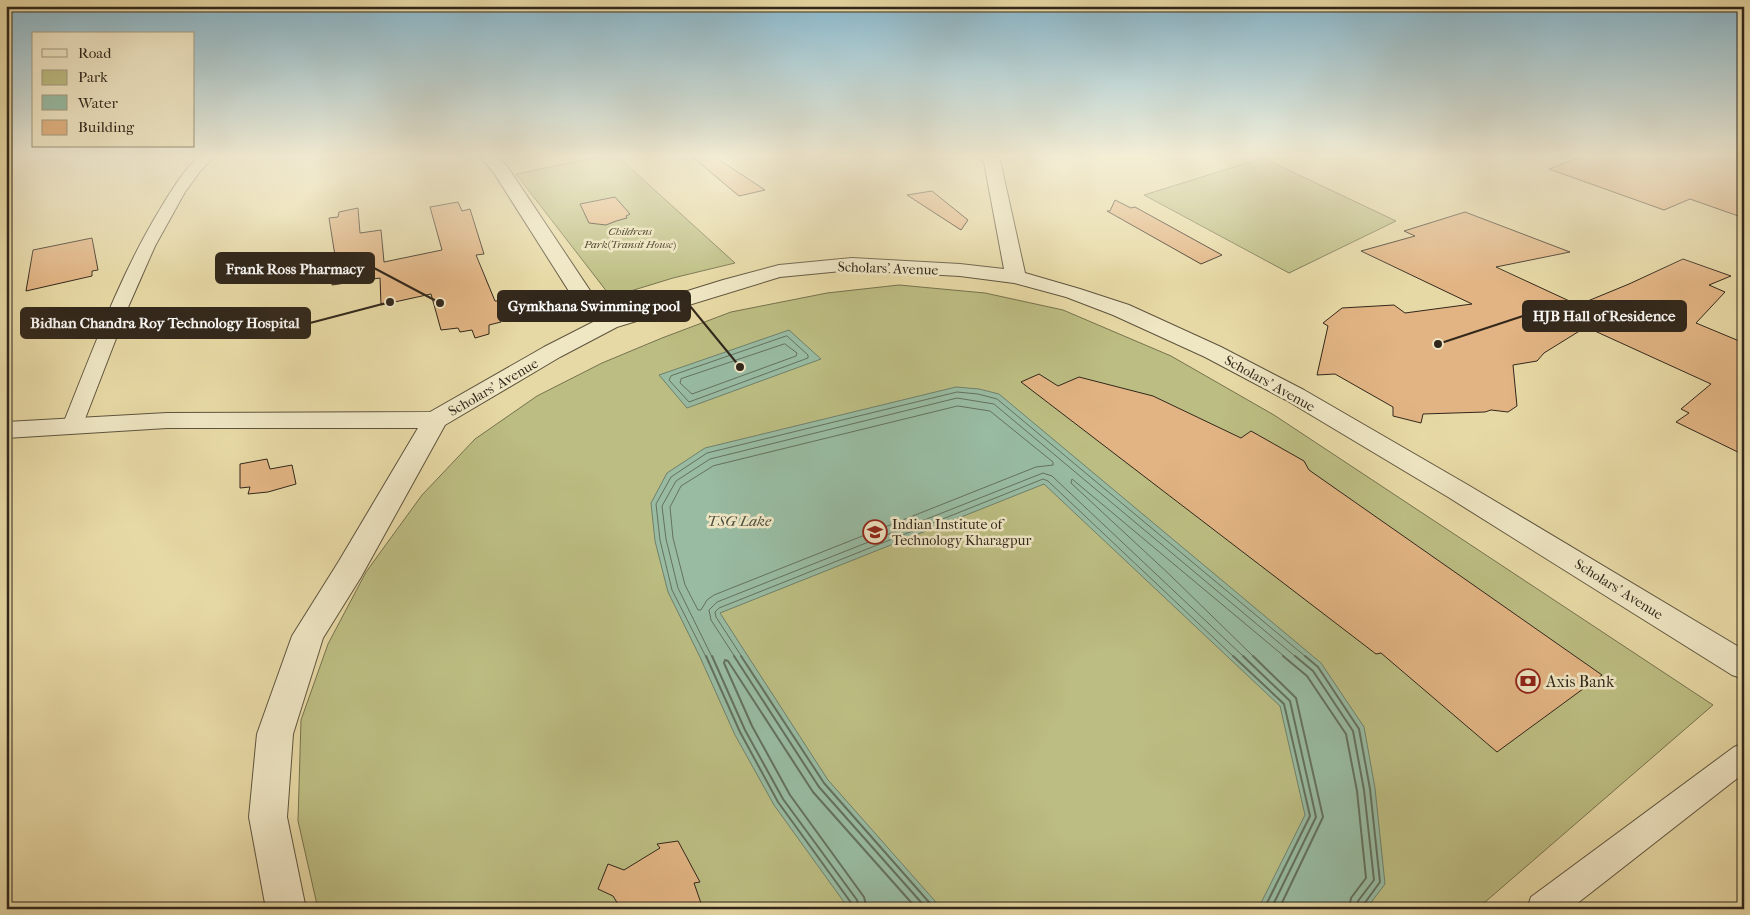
<svg xmlns="http://www.w3.org/2000/svg" width="1750" height="915" viewBox="0 0 1750 915" font-family="'IM FELL French Canon',serif">
  <style>
    .green { fill: #bcbd82; stroke: #76724e }
    .water { fill: #98bba2; stroke: #6f806c }
    .lines { fill: none; stroke-linecap: round; stroke-linejoin: round }
    .shore-far1 { stroke: #64715e; stroke-width: 1 }
    .shore { stroke: #64715e; stroke-width: 2 }
    .building { fill: #e2b483; stroke: #31271b }
    .minor-casing { stroke: #5e543e; stroke-width: 2 }
    .tertiary-casing { stroke: #5e543e; stroke-width: 2 }
    .minor { fill: #efe6c4; fill-rule: evenodd }
    .tertiary { fill: #efe6c4; fill-rule: evenodd }
    .labels { text-anchor: middle; stroke-width: 5; stroke-linejoin: round; paint-order: stroke }
    .far-park-label { font-size: 11px; font-style: italic; fill: #544c35; stroke: #efe6c4 }
    .street-label { font-size: 14px; fill: #31271b; stroke: #efe6c4 }
    .poi-label { font-size: 14px; fill: #31271b; stroke: #efe6c4; text-anchor: start }
    .water-label { font-size: 15px; font-style: italic; fill: #4b4c3d; stroke: #efe6c4 }
    .near-poi-label { font-size: 16px; fill: #31271b; stroke: #efe6c4; text-anchor: start }
    .leader { fill: none; stroke: #31271b; stroke-width: 2 }
    .callout-dot { fill: #31271b; stroke: #efe6c4; stroke-width: 2 }
    .callout { fill: #31271b; stroke: #31271b; stroke-width: 2 }
    .callout-label { font-size: 15px; text-anchor: middle; font-weight: bold; fill: #fff }
  </style>
  <rect width="100%" height="100%" fill="#e7d9a5"/>
  <filter id="stains"><feTurbulence type="fractalNoise" baseFrequency=".004" numOctaves="4"/><feColorMatrix values="0 0 0 0 .2 0 0 0 0 .09 0 0 0 0 .02 0 0 0 .5 -.17"/></filter>
  <radialGradient id="worn" r=".72"><stop offset=".6" stop-color="#630" stop-opacity="0"/><stop offset="1" stop-color="#630" stop-opacity=".3"/></radialGradient>
  <!-- green -->
  <path class="green" d="M608,155H616L735,263L673,278L611,297L516,174Z
    M1263,158L1396,221L1289,273L1144,195Z
    M899,285L985,293L1063,310L1171,356L1274,415L1713,705L1477,909H318L298,821L301,720L328,644L366,572L422,495L475,439L537,396L602,363L662,338L731,312L827,293Z"/>
  <!-- water -->
  <path class="water" d="M789,330L821,359L687,408L659,375Z
    M956,387L979,389L999,394L1321,663L1364,727L1375,788L1385,884L1366,909H1258L1305,815L1280,706L1044,484L720,613L828,780L942,909H849L774,805L735,735L700,657L668,592L655,541L651,503L667,473L705,448Z"/>
  <g class="lines">
    <!-- shore-far1 -->
    <path class="shore-far1" d="M787,336L808,355V358L689,402L669,380L671,376Z
      M785,344L797,353L796,356L692,394L680,383L681,379Z
      M958,406L990,411L1053,462V465L1036,467L714,595L707,600L701,610H698L685,585L673,538L670,507L681,486L713,466Z
      M706,657L672,590L660,540L656,504L671,477L707,453L957,392L978,394L997,399L1306,657
      M712,657L678,588L666,539L662,506L676,481L710,459L957,398L994,404L1296,657
      M735,657L711,620L709,610L717,602L1043,473L1052,476L1244,657
      M742,657L716,617L715,612L719,608L1043,479L1048,481L1234,657
      M1254,657L1170,575L1071,483L1072,479L1285,657"/>
    <!-- shore -->
    <path class="shore" d="M706,656L740,732L778,802L852,904L853,909
      M712,656L745,730L783,799L857,900L859,909
      M734,656L819,787L927,909
      M741,656L824,783L935,909
      M1233,656L1284,704L1310,816L1264,909
      M1243,656L1290,701L1316,817L1271,909
      M1253,656L1296,698L1323,817L1279,909
      M1283,656L1307,676L1346,734L1357,791L1366,878L1351,898L1349,909
      M1295,656L1313,671L1353,731L1364,790L1374,880L1358,901L1356,909
      M1305,656L1318,667L1359,729L1370,789L1380,882L1364,904L1363,909
      M867,909L864,897L790,795L752,726L724,663L725,660L728,661L813,792L917,909"/>
  </g>
  <!-- building -->
  <path class="building" d="M690,155H712L765,190L739,196Z
    M1586,155H1710L1723,159L1732,155H1744V218L1690,199L1664,210L1549,169Z
    M932,191L968,220L961,230L907,195Z
    M615,197L630,214L626,216L627,218L616,221L606,225L589,223L580,204Z
    M1115,200L1131,208L1135,207L1222,255L1201,264L1107,211H1110Z
    M458,202L462,211L470,209L484,254L476,255L495,301H498L501,322L489,325V334L475,338L472,330L460,332L458,328L441,330L431,294L381,305L380,278L332,285V282L325,283L317,264L336,262L329,218L338,217L339,212L358,208L360,233L381,230L384,262L442,250L430,207Z
    M1465,212L1570,252L1496,267L1578,305L1629,284L1683,259L1731,276L1709,285L1725,292L1696,323L1744,343V455L1676,422L1689,413L1681,409L1711,384L1586,327L1544,353L1537,361L1513,365L1517,406L1508,412L1491,410L1485,412L1423,414L1421,423L1393,416V407L1335,374L1317,375L1328,326L1323,323L1342,308L1394,305L1405,313L1472,304L1361,251L1415,236L1404,231Z
    M92,238L98,270L92,271V276L26,291L33,250Z
    M1039,374L1058,386L1079,377L1153,396L1241,438L1251,431L1304,461L1309,470L1602,675L1497,752L1381,653L1376,654L1021,382Z
    M267,459L270,469L292,465L296,484L268,492L248,494L250,487L240,488V464Z
    M678,841L700,882L694,883L703,909H621L613,896L598,889L608,864L624,870L660,848L657,844Z"/>
  <g class="lines">
    <!-- minor casing -->
    <g class="minor-casing">
      <path id="minor" d="M201,155H216L201,170L185,192L155,246L129,305L83,424L80,428L73,430L66,428L63,424C93,350 120,274 162,206C173,188 185,168 201,155Z
        M1744,743V773L1570,909H1527L1531,897L1734,747Z"/>
    </g>
    <!-- tertiary casing -->
    <g class="tertiary-casing">
      <path id="tertiary" d="M479,155H496L507,166L595,298L613,314L723,280L779,265L852,258L960,264L1004,269L984,162L975,155H995L1000,160L1025,273L1080,289L1129,305L1221,347L1304,390L1468,485L1744,650V679L1732,675L1448,497L1286,400L1205,357L1113,315L1066,297L1014,283L960,276L852,270L780,277L617,327L560,357L445,425L361,577L323,638L293,734L287,817L306,909H266L249,817L257,734L292,636L339,561L418,428H167L6,438V422L167,413L430,412L544,347L595,321L579,307L494,173Z"/>
    </g>
    <!-- minor -->
    <use href="#minor" class="minor"/>
    <!-- tertiary -->
    <use href="#tertiary" class="tertiary"/>
  </g>
  <!-- sky -->
  <linearGradient id="sky" x2="0" y2="1"><stop stop-color="#88b7cc"/><stop offset="0.55" stop-color="#f4eed6"/><stop offset="1" stop-color="#f4eed6" stop-opacity="0"/></linearGradient>
  <rect width="1750" height="283" fill="url(#sky)"/>
  <!-- icons -->
  <defs>
    <g id="university-ring" transform="scale(1.25)"><circle r="9.5" fill="#efe6c4" stroke="#8f2418" stroke-width="1.5"/><path d="M0-5L7-2L0 1L-7-2ZM-4 1L0 2.5L4 1V4Q0 6-4 4Z" fill="#8f2418"/></g>
    <g id="bank-ring" transform="scale(1.25)"><circle r="9.5" fill="#efe6c4" stroke="#8f2418" stroke-width="1.5"/><path d="M-6-4H6V4H-6ZM0-2.3a2.3 2.3 0 1 0 0 4.6a2.3 2.3 0 1 0 0-4.6Z" fill="#8f2418"/></g>
  </defs>
  <g fill-rule="evenodd">
    <use href="#university-ring" x="875" y="532"/>
    <use href="#bank-ring" x="1528" y="681"/>
  </g>
  <g class="labels">
    <!-- far-park labels -->
    <g class="far-park-label">
      <text x="630" y="235">Childrens<tspan x="630" dy="13">Park(Transit House)</tspan></text>
    </g>
    <!-- street labels -->
    <g class="street-label">
      <text transform="translate(888 268) rotate(2)" y="5">Scholars' Avenue</text>
      <text transform="translate(1270 383) rotate(29)" y="5">Scholars' Avenue</text>
      <text transform="translate(493 387) rotate(-30)" y="5">Scholars' Avenue</text>
      <text transform="translate(1619 589) rotate(32)" y="5">Scholars' Avenue</text>
    </g>
    <!-- poi labels -->
    <g class="poi-label">
      <text x="892" y="529">Indian Institute of<tspan x="892" dy="16">Technology Kharagpur</tspan></text>
    </g>
    <!-- water labels -->
    <g class="water-label">
      <text x="739" y="526">TSG Lake</text>
    </g>
    <!-- near-poi labels -->
    <g class="near-poi-label">
      <text x="1546" y="687">Axis Bank</text>
    </g>
  </g>
  <!-- callouts -->
  <path class="leader" d="M440 303L374 268M740 367L690 306M1438 344L1523 316M390 302L310 323"/>
  <g class="callout-dot">
    <circle cx="440" cy="303" r="5"/>
    <circle cx="740" cy="367" r="5"/>
    <circle cx="1438" cy="344" r="5"/>
    <circle cx="390" cy="302" r="5"/>
  </g>
  <g class="callout">
    <rect x="216" y="253" width="158" height="30" rx="5"/>
    <rect x="498" y="291" width="192" height="30" rx="5"/>
    <rect x="1523" y="301" width="163" height="30" rx="5"/>
    <rect x="21" y="308" width="289" height="30" rx="5"/>
  </g>
  <g class="callout-label">
    <text x="295" y="274">Frank Ross Pharmacy</text>
    <text x="594" y="311">Gymkhana Swimming pool</text>
    <text x="1604" y="321">HJB Hall of Residence</text>
    <text x="165" y="328">Bidhan Chandra Roy Technology Hospital</text>
  </g>
  <!-- margin -->
  <rect width="1750" height="915" fill="none" stroke="#e7d9a5" stroke-width="25"/>
  <rect x="8" y="8" width="1735" height="900" fill="none" stroke="#31271b" stroke-width="2.5"/>
  <rect x="12" y="12" width="1725" height="890" fill="none" stroke="#31271b"/>
  <!-- legend -->
  <rect x="32" y="32" width="162" height="115" fill="#efe6c4" stroke="#a39a80"/>
  <rect x="42" y="49" width="25" height="8" fill="#efe6c4" stroke="#a39a80"/>
  <text x="78" y="58" font-size="15" fill="#31271b">Road</text>
  <rect x="42" y="70" width="25" height="15" fill="#bcbd82" stroke="#a39a80"/>
  <text x="78" y="82" font-size="15" fill="#31271b">Park</text>
  <rect x="42" y="95" width="25" height="15" fill="#98bba2" stroke="#a39a80"/>
  <text x="78" y="108" font-size="15" fill="#31271b">Water</text>
  <rect x="42" y="120" width="25" height="15" fill="#e2b483" stroke="#a39a80"/>
  <text x="78" y="132" font-size="15" fill="#31271b">Building</text>
  <rect width="100%" height="100%" filter="url(#stains)"/>
  <rect width="100%" height="100%" fill="url(#worn)"/>
</svg>
